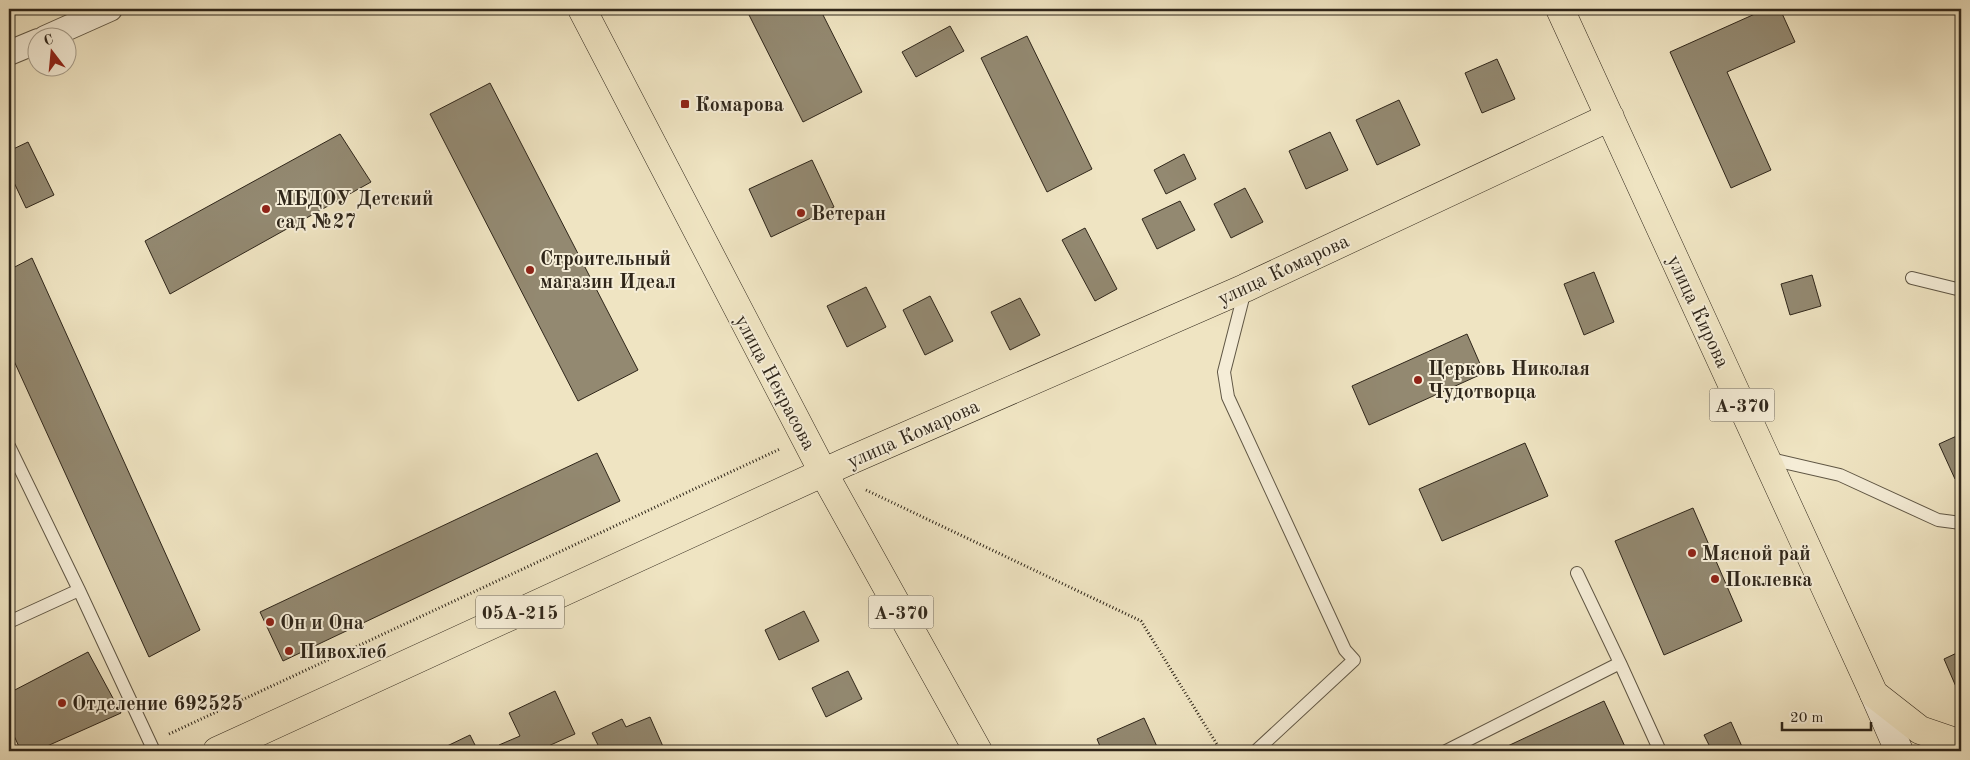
<svg xmlns="http://www.w3.org/2000/svg" width="1970" height="760" viewBox="0 0 1970 760" font-family="'Old Standard TT',serif">
  <style>
    .building { fill: #938971; stroke: #2f261a }
    .lines { fill: none; stroke-linecap: round; stroke-linejoin: round }
    .lane-casing { stroke: #5f5644; stroke-width: 14 }
    .street-casing { stroke: #5f5644; stroke-width: 26 }
    .secondary-casing { stroke: #2f261a; stroke-width: 29 }
    .primary-casing { stroke: #2f261a; stroke-width: 29 }
    .highway-casing { stroke: #2f261a; stroke-width: 29 }
    .path { stroke: #2f261a; stroke-width: 3; stroke-dasharray: 1 2.5; stroke-linecap: butt }
    .lane { stroke: #f5edd7; stroke-width: 12 }
    .street { stroke: #f5edd7; stroke-width: 24 }
    .secondary { stroke: #f5edd7; stroke-width: 28 }
    .primary { stroke: #efe4c2; stroke-width: 28 }
    .highway { stroke: #efe4c2; stroke-width: 28 }
    .poi-dot { fill: #8f2418; stroke: #f5edd7; stroke-width: 2 }
    .labels { text-anchor: middle; stroke-width: 4; stroke-linejoin: round; paint-order: stroke }
    .shield { fill: #f5edd7; stroke: #6a6253; stroke-width: 1 }
    .shield-label { font-size: 19px; font-weight: bold; fill: #2f261a }
    .poi-label { font-size: 20px; font-weight: bold; fill: #2f261a; stroke: #f5edd7; text-anchor: start }
    .street-label { font-size: 20px; fill: #2f261a; stroke: #f5edd7 }
  </style>
  <rect width="100%" height="100%" fill="#efe4c2"/>
  <filter id="stains"><feTurbulence type="fractalNoise" baseFrequency=".004" numOctaves="4"/><feColorMatrix values="0 0 0 0 .2 0 0 0 0 .09 0 0 0 0 .02 0 0 0 .5 -.17"/></filter>
  <radialGradient id="worn" r=".72"><stop offset=".6" stop-color="#630" stop-opacity="0"/><stop offset="1" stop-color="#630" stop-opacity=".3"/></radialGradient>
  <!-- building -->
  <path class="building" d="M746,9H820L862,92L803,122Z
    M1766,9H1780L1795,42L1727,72L1771,170L1731,188L1670,52Z
    M950,26L964,51L916,77L902,52Z
    M1027,36L1092,169L1047,192L981,58Z
    M1497,59L1515,99L1482,113L1465,73Z
    M490,83L638,370L578,401L430,114Z
    M1399,100L1420,145L1377,165L1356,120Z
    M1330,132L1348,170L1306,189L1289,151Z
    M340,134L371,182L170,294L145,241Z
    M28,142L54,195L26,208L9,172V151Z
    M1184,154L1196,179L1166,194L1154,170Z
    M812,160L834,207L771,237L749,189Z
    M1245,188L1263,222L1231,238L1214,204Z
    M1180,201L1195,230L1157,249L1142,219Z
    M1085,228L1117,289L1095,301L1062,240Z
    M32,258L200,630L149,657L9,350V270Z
    M1594,272L1614,322L1584,335L1564,284Z
    M1812,275L1821,306L1790,315L1781,284Z
    M866,287L886,327L847,347L827,306Z
    M930,296L953,341L925,355L903,310Z
    M1020,298L1040,335L1010,350L991,312Z
    M1467,334L1484,373L1369,425L1352,386Z
    M1961,434V476L1955,479L1939,444Z
    M1525,443L1548,496L1442,541L1419,489Z
    M597,453L620,501L283,661L260,612Z
    M1693,508L1742,621L1664,655L1615,541Z
    M804,611L819,641L779,660L765,630Z
    M1961,651V687L1957,689L1944,659Z
    M88,652L121,713L36,751H21L9,725V693Z
    M848,671L862,699L826,717L812,688Z
    M555,691L575,734L544,748L546,751H501L499,745L520,736L509,713Z
    M1604,701L1627,751H1497Z
    M650,717L665,751H601L592,733L622,719L626,727Z
    M1144,718L1159,751H1102L1097,739Z
    M1731,722L1744,751H1712L1704,735Z
    M470,735L478,751H447L445,747Z"/>
  <g class="lines">
    <!-- lane casing -->
    <g class="lane-casing">
      <path id="lane" d="M1912,278L1961,290
        M1245,290L1224,372L1228,397L1345,650L1354,660L1256,751
        M9,446L79,590L154,751
        M1766,458L1840,475L1938,520L1961,523
        M9,622L79,590
        M1620,663L1660,751
        M1446,751L1620,663L1577,573"/>
    </g>
    <!-- street casing -->
    <g class="street-casing">
      <path id="street" d="M45,38L110,9
        M9,53L38,41"/>
    </g>
    <!-- secondary casing -->
    <g class="secondary-casing">
      <path id="secondary" d="M1874,694L1899,751"/>
    </g>
    <!-- primary casing -->
    <g class="primary-casing">
      <path id="primary" d="M823,472L978,751"/>
    </g>
    <!-- highway casing -->
    <g class="highway-casing">
      <path id="highway" d="M582,9L823,472
        M1560,9L1874,694L1920,730L1961,744
        M217,751L844,463L1245,288L1610,117"/>
    </g>
    <!-- path -->
    <path class="path" d="M866,490L1141,621L1221,751
      M169,734L780,449"/>
    <!-- lane -->
    <use href="#lane" class="lane"/>
    <!-- street -->
    <use href="#street" class="street"/>
    <!-- secondary -->
    <use href="#secondary" class="secondary"/>
    <!-- primary -->
    <use href="#primary" class="primary"/>
    <!-- highway -->
    <use href="#highway" class="highway"/>
  </g>
  <!-- markers -->
  <g class="poi-dot">
    <rect x="680" y="99" width="10" height="10" rx="2.5"/>
    <circle cx="266" cy="209" r="5"/>
    <circle cx="801" cy="213" r="5"/>
    <circle cx="530" cy="270" r="5"/>
    <circle cx="1418" cy="380" r="5"/>
    <circle cx="1692" cy="553" r="5"/>
    <circle cx="1715" cy="579" r="5"/>
    <circle cx="270" cy="622" r="5"/>
    <circle cx="289" cy="651" r="5"/>
    <circle cx="62" cy="703" r="5"/>
  </g>
  <g class="labels">
    <!-- shield labels -->
    <g class="shield">
      <rect x="1709.5" y="388.5" width="65" height="33" rx="4"/>
      <rect x="476" y="595.5" width="88" height="33" rx="4"/>
      <rect x="868.5" y="595.5" width="65" height="33" rx="4"/>
    </g>
    <g class="shield-label">
      <text x="1742" y="412">А-370</text>
      <text x="520" y="619">05А-215</text>
      <text x="901" y="619">А-370</text>
    </g>
    <!-- poi labels -->
    <g class="poi-label">
      <text x="695" y="111">Комарова</text>
      <text x="276" y="205">МБДОУ Детский<tspan x="276" dy="23">сад №27</tspan></text>
      <text x="811" y="220">Ветеран</text>
      <text x="540" y="265">Строительный<tspan x="540" dy="23">магазин Идеал</tspan></text>
      <text x="1428" y="375">Церковь Николая<tspan x="1428" dy="23">Чудотворца</tspan></text>
      <text x="1702" y="560">Мясной рай</text>
      <text x="1725" y="586">Поклевка</text>
      <text x="280" y="629">Он и Она</text>
      <text x="299" y="658">Пивохлеб</text>
      <text x="72" y="710">Отделение 692525</text>
    </g>
    <!-- street labels -->
    <g class="street-label">
      <text transform="translate(1283 269) rotate(-25)" y="7">улица Комарова</text>
      <text transform="translate(1699 311) rotate(65)" y="7">улица Кирова</text>
      <text transform="translate(776 382) rotate(62)" y="7">улица Некрасова</text>
      <text transform="translate(913 433) rotate(-24)" y="7">улица Комарова</text>
    </g>
  </g>
  <!-- margin -->
  <rect width="1970" height="760" fill="none" stroke="#efe4c2" stroke-width="30"/>
  <rect x="10" y="10" width="1950" height="740" fill="none" stroke="#2f261a" stroke-width="2.5"/>
  <rect x="15" y="15" width="1940" height="730" fill="none" stroke="#2f261a"/>
  <!-- north arrow -->
  <g transform="translate(52 52) rotate(344)"><circle r="24" fill="#f5edd7" stroke="#a69d8b"/>
  <path d="M0-4L9 19L0 12L-9 19Z" fill="#8f2418"/>
  <text y="-8" font-size="14" font-weight="bold" text-anchor="middle" fill="#2f261a">С</text>
  </g>
  <!-- scale -->
  <path d="M1782 722v8h89v-8" fill="none" stroke="#2f261a" stroke-width="2.5"/>
  <text x="1790" y="722" font-size="15" fill="#2f261a" stroke="#f5edd7" stroke-width="4" paint-order="stroke">20 m</text>
  <rect width="100%" height="100%" filter="url(#stains)"/>
  <rect width="100%" height="100%" fill="url(#worn)"/>
</svg>
